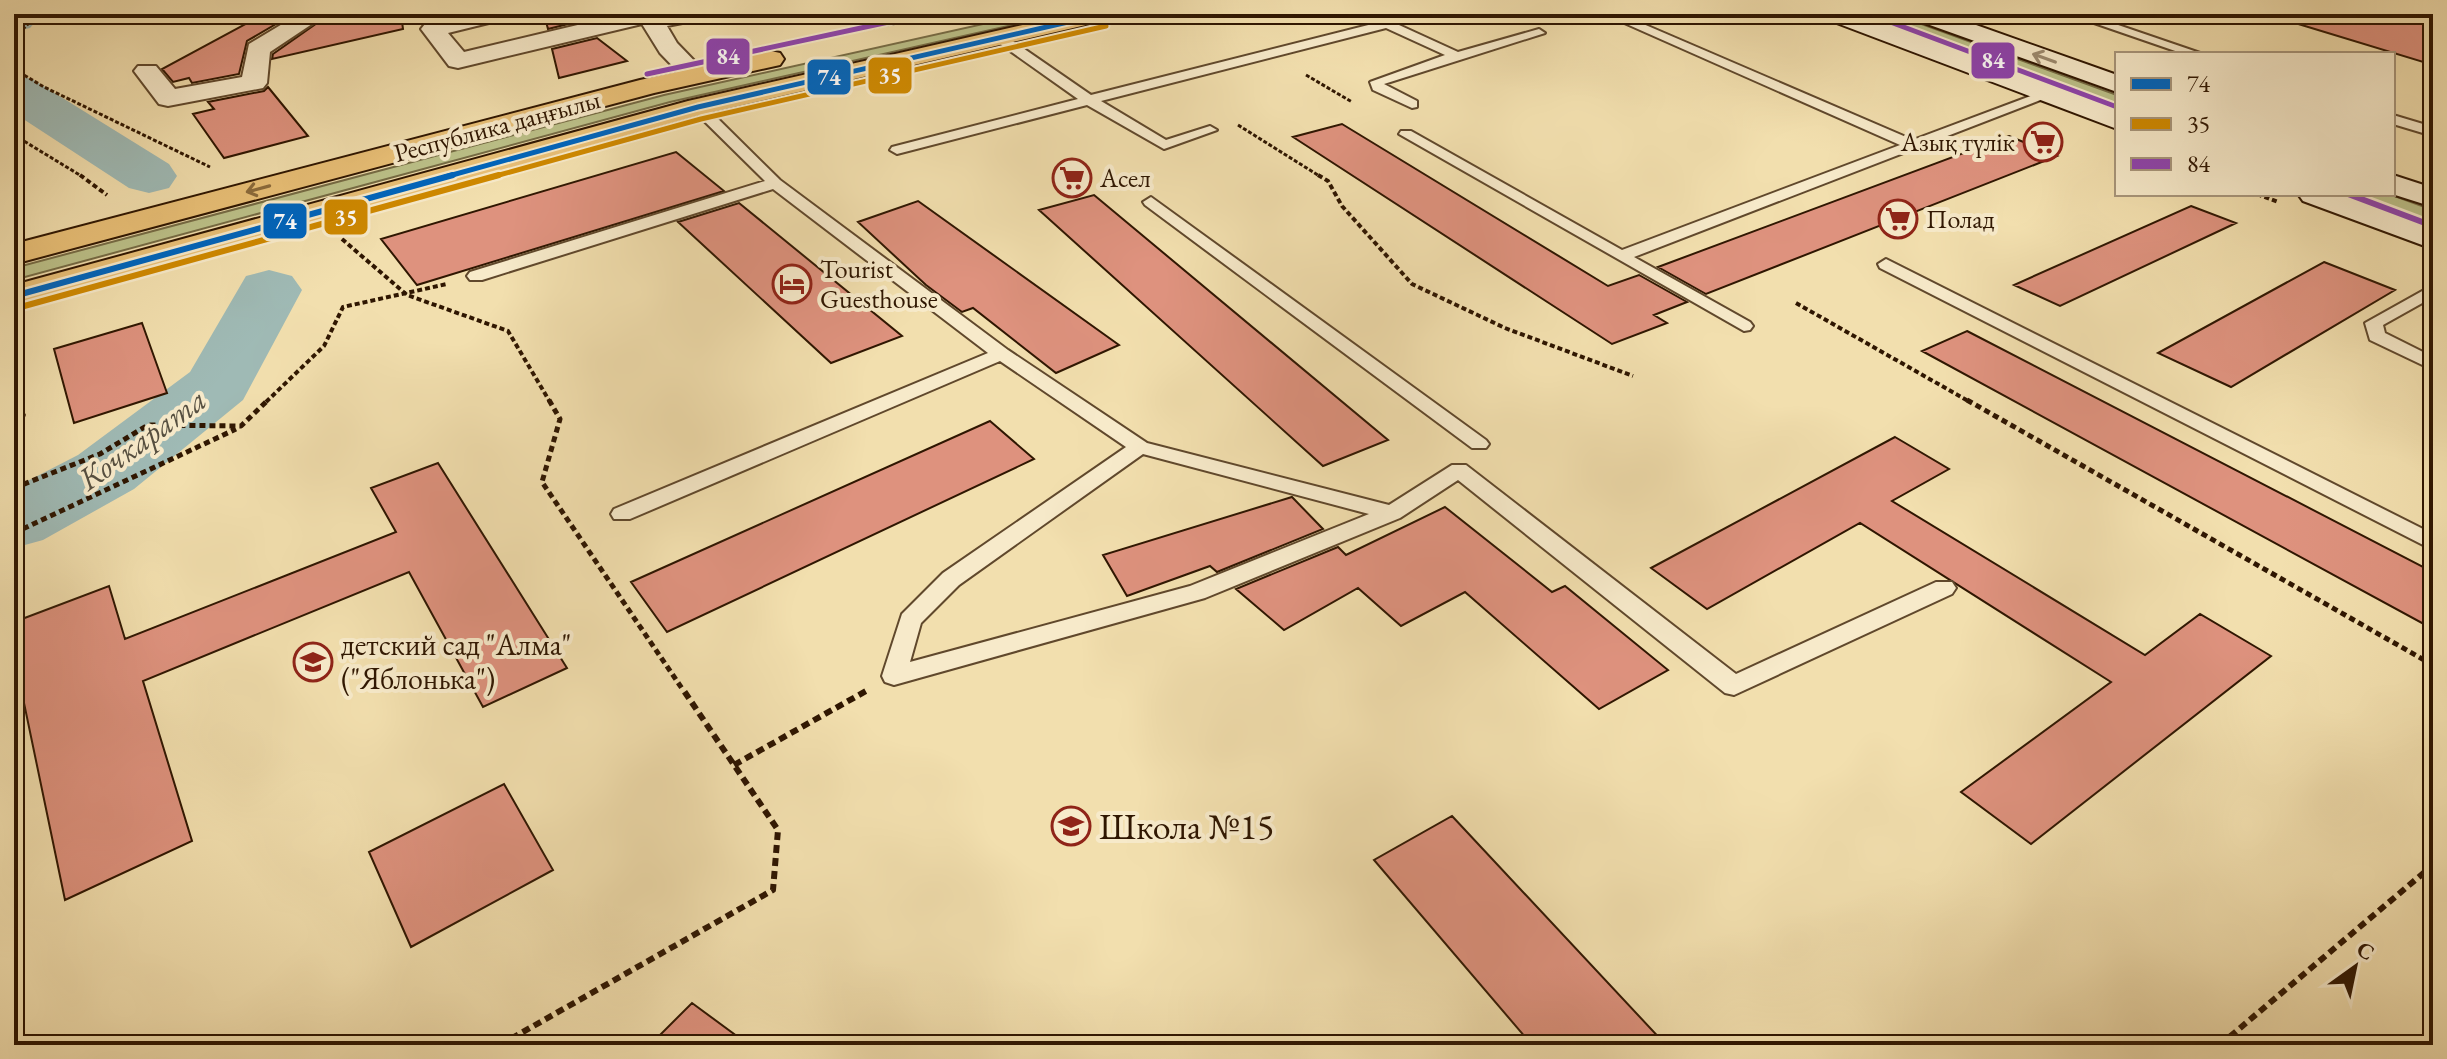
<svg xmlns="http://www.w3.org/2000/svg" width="2447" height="1059" viewBox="0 0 2447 1059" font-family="'EB Garamond',serif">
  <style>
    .green { fill: #bcc189; stroke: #766c45; stroke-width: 2 }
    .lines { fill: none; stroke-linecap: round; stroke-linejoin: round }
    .river { fill: #9fbab5; fill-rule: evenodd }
    .building { fill: #de927e; stroke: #2f1601; stroke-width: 2 }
    .lane-casing { stroke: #60482c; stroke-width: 4 }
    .street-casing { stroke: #60482c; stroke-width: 4 }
    .secondary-casing { stroke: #2f1601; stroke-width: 4 }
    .primary-casing { stroke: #2f1601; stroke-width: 4 }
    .path-far3 { stroke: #2f1601; stroke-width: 3; stroke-dasharray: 4 2; stroke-linecap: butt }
    .path-far2 { stroke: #2f1601; stroke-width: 4; stroke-dasharray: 5 3; stroke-linecap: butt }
    .path-far1 { stroke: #2f1601; stroke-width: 5; stroke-dasharray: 6 4; stroke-linecap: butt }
    .path { stroke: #2f1601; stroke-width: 6; stroke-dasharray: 8 5; stroke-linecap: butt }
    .lane { fill: #f7eaca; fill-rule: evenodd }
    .street { fill: #f7eaca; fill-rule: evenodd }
    .secondary { fill: #f7eaca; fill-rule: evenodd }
    .primary { fill: #e9c077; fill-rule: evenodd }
    .bus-1-far1-casing { stroke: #f7eaca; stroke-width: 9 }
    .bus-1-casing { stroke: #f7eaca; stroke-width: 11 }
    .bus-2-far1-casing { stroke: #f7eaca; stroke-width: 9 }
    .bus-2-casing { stroke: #f7eaca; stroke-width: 11 }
    .bus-3-far1-casing { stroke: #f7eaca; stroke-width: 9 }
    .bus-3-casing { stroke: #f7eaca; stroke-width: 11 }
    .bus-1-far1 { stroke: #0065bd; stroke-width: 5 }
    .bus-1 { stroke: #0065bd; stroke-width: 6 }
    .bus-2-far1 { stroke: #cf8900; stroke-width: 5 }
    .bus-2 { stroke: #cf8900; stroke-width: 6 }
    .bus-3-far1 { stroke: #8e44ad; stroke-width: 5 }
    .bus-3 { stroke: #8e44ad; stroke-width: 6 }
    .oneway { stroke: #9d8b70 }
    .oneway2 { stroke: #8c6b3c }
    .labels { text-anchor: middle; stroke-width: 8; stroke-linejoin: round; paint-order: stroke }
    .far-street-label { font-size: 26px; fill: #2f1601; stroke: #f7eaca }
    .far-poi-label { font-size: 26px; fill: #2f1601; stroke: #f7eaca; text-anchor: start }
    .poi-label { font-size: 30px; fill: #2f1601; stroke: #f7eaca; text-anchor: start }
    .water-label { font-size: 32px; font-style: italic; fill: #564f40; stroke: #f7eaca }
    .near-poi-label { font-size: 36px; fill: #2f1601; stroke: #f7eaca; text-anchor: start }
    .line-badge { stroke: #f7eaca; stroke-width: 3 }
    .badge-label { font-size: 22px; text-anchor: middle; font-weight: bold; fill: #fff }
  </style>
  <rect width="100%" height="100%" fill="#f2dfae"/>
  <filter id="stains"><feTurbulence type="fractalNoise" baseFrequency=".0025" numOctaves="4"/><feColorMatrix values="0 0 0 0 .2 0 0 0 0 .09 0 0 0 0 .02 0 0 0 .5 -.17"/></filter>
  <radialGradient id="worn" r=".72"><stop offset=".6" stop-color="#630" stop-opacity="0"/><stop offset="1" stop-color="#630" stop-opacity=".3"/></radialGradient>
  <!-- green -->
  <path class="green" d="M1028,14H1061L670,102L14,280V268L664,95Z
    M1857,14H1894L2117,95V113Z
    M2336,194H2389L2433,210V230Z"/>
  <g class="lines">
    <!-- river -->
    <path class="river" d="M14,14H42L30,28L14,32Z
      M14,75L32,79L169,164L177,176L169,188L149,193L129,188L14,113Z
      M269,270L292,276L302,290L243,400L134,489L43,540L14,548V488L78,455L190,372L246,276Z"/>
  </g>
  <!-- building -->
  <path class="building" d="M264,14H293L247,41L239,74L192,83L189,78L173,82L162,69Z
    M330,14H401L403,29L272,59L273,54Z
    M544,14H564L576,22L548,29Z
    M2296,14H2389L2433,27V65L2295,23Z
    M597,38L627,61L559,78L552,49Z
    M268,87L308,136L224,158L193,114L214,109L208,102L264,91Z
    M1342,124L1608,286L1639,275L1687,302L1654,315L1667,323L1612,344L1293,137Z
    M2009,136L2057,156L1706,294L1658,267Z
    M676,152L724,191L417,285L381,239Z
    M1094,195L1388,440L1323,466L1039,210Z
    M918,201L1119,345L1056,373L973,308L962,312L926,285L858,222Z
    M739,203L902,336L831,363L678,222Z
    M2191,206L2236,223L2060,306L2014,285Z
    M2324,262L2395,290L2231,387L2158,353Z
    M142,323L167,393L74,423L54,349Z
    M1967,331L2433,572V629L1922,351Z
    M990,421L1034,459L667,632L631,582Z
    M1895,437L1949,469L1892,501L2145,655L2200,614L2271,656L2031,844L1961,792L2111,682L1860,523L1707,609L1651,568Z
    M438,463L567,668L483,707L409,572L143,681L192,841L65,900L14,655V622L109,586L125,639L396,532L371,488Z
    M1292,497L1323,529L1217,572L1210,566L1127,596L1103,555Z
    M1445,507L1552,592L1565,586L1668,670L1599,709L1465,592L1401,626L1358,588L1284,630L1236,589L1338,547L1346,555Z
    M504,784L553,870L411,947L369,852Z
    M1452,816L1666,1045H1532L1374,860Z
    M692,1003L749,1045H650Z"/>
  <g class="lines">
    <!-- lane casing -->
    <g class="lane-casing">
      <path id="lane" d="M1412,14H1432L1399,25L1458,52L1539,29L1545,33L1384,84L1417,101V107L1412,108L1373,90L1370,82L1445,55L1386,28L1101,101L1166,140L1210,126L1217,130L1164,149L1087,105L897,154L890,150L892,147L1078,99L996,41V35H1004L1091,95Z
        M1604,14H1620L1913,140L2044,91L2056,94L1634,257L1750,322L1753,326L1750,330L1744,331L1399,134L1401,131H1411L1622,250L1900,145Z
        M2068,14H2086L2203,54H2184Z
        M698,103L703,104L780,180L1008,350L1147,443L1389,505L1452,465H1466L1736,674L1936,582H1952L1956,588L1952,594L1734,695L1725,693L1458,480L1400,518L1205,598L894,685L885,682L882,676L902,614L943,573L1126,447L1000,361L630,519H614L611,514L614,509L988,353L773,189L482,280H470L467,276L470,272L765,181L693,110V104ZM1143,454L1369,514L1190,586L910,662L921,623L959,585Z
        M2393,115L2433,127V136L2393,124Z
        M1151,197L1486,440L1489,444L1486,448H1472L1145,205L1143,202Z
        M1886,259L2433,534V550L1880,268L1878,264Z
        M2433,285V297L2383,325L2385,333L2433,357V370L2370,340L2365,323Z
        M14,409L24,415L21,420L14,422Z"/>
    </g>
    <!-- street casing -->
    <g class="street-casing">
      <path id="street" d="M299,14H327L270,52L267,83L263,88L168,106L159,104L134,71L138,66H156L175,89L242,77L249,44Z
        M467,14H509L505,19L448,33L464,52L624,14H707L703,19L667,26L677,43L709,76L705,81H687L660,53L642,24L458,68L449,66L421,29L425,24Z
        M959,14H983L985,16L981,21C971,23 965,23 959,14Z"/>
    </g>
    <!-- secondary casing -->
    <g class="secondary-casing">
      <path id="secondary" d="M1823,14H1858L2117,110V129L1826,19Z
        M1910,14H1945L2117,75V92L1913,19Z
        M2393,175L2433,188V207L2392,194Z
        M2298,194H2343L2433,228V249L2303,201Z"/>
    </g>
    <!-- primary casing -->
    <g class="primary-casing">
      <path id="primary" d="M1071,14H1115L1112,19L1103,21L704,114L14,307V285L688,101Z
        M771,51L780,53L784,59L780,65L654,93L14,264V244L640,80Z"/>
    </g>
    <!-- path-far3 -->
    <path class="path-far3" d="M14,38L38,14
      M802,42L938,15
      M14,69L44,87L210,167
      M1306,75L1352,102
      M1238,125L1321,177
      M14,135L83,177"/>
    <!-- path-far2 -->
    <path class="path-far2" d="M80,175L107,195
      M1318,175L1328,181L1342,206L1412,284L1505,328L1633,376
      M2257,194L2278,202
      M342,239L407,295L508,331L550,402
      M1796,303L1970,402
      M266,402L324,346L343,307L447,284"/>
    <!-- path-far1 -->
    <path class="path-far1" d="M549,400L560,419L542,482L683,690
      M1967,400L2433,665
      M14,488L100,454L148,425L241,426L268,400
      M14,533L236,429"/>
    <!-- path -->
    <path class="path" d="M734,765L866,691
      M500,1045L773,890L778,830L682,688
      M2220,1045L2433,865"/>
    <!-- lane -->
    <use href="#lane" class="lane"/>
    <!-- street -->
    <use href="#street" class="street"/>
    <!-- secondary -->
    <use href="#secondary" class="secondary"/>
    <!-- primary -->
    <use href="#primary" class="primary"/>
    <!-- bus-1-far1 casing -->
    <g class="bus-1-far1-casing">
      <path id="bus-1-far1" d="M445,177L698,107L1103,14"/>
    </g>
    <!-- bus-1 casing -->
    <g class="bus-1-casing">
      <path id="bus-1" d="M14,296L453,175"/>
    </g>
    <!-- bus-2-far1 casing -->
    <g class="bus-2-far1-casing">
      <path id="bus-2-far1" d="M492,177L701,119L1106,26"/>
    </g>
    <!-- bus-2 casing -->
    <g class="bus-2-casing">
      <path id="bus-2" d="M17,308L499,175"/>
    </g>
    <!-- bus-3-far1 casing -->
    <g class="bus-3-far1-casing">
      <path id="bus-3-far1" d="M1869,14L2117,107
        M647,74L926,14"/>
    </g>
    <!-- bus-3 casing -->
    <g class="bus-3-casing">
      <path id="bus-3" d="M2348,194L2433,226"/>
    </g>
    <!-- bus-1-far1 -->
    <use href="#bus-1-far1" class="bus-1-far1"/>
    <!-- bus-1 -->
    <use href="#bus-1" class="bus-1"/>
    <!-- bus-2-far1 -->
    <use href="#bus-2-far1" class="bus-2-far1"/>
    <!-- bus-2 -->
    <use href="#bus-2" class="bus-2"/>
    <!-- bus-3-far1 -->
    <use href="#bus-3-far1" class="bus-3-far1"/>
    <!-- bus-3 -->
    <use href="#bus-3" class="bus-3"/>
  </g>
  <!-- one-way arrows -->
  <defs><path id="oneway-shaft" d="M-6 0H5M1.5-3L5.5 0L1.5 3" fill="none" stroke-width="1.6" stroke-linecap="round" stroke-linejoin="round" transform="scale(2)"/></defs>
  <use class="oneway" href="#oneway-shaft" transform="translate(2044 58) rotate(-160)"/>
  <use class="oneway2" href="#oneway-shaft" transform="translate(258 189) rotate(165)"/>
  <!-- icons -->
  <defs>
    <g id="supermarket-ring" transform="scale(2)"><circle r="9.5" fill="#f7eaca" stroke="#8f2418" stroke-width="1.5"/><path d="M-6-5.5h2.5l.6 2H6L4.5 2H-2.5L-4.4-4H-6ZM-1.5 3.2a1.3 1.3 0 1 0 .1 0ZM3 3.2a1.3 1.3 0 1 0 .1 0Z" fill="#8f2418"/></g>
    <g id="hotel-ring" transform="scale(2)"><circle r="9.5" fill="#f7eaca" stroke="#8f2418" stroke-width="1.5"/><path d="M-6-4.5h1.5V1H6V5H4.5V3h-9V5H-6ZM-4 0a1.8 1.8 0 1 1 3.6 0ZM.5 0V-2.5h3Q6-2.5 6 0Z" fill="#8f2418"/></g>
    <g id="school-ring" transform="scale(2)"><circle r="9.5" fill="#f7eaca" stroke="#8f2418" stroke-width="1.5"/><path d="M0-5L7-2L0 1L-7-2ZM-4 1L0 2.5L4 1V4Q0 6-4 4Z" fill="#8f2418"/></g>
  </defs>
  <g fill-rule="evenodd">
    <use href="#supermarket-ring" x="2043" y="142"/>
    <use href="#supermarket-ring" x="1072" y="178"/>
    <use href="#supermarket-ring" x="1898" y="219"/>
    <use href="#hotel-ring" x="792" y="284"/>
    <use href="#school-ring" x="313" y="662"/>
    <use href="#school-ring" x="1071" y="826"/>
  </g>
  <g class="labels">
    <!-- far-street labels -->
    <g class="far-street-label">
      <text transform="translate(497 126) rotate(-15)" y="9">Республика даңғылы</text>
    </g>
    <!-- far-poi labels -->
    <g class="far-poi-label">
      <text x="2015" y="151" text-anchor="end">Азық түлік</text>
      <text x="1100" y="187">Асел</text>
      <text x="1926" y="228">Полад</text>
      <text x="820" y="278">Tourist<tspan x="820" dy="30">Guesthouse</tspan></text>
    </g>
    <!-- poi labels -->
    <g class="poi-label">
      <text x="341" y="655">детский сад "Алма"<tspan x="341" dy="34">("Яблонька")</tspan></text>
    </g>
    <!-- water labels -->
    <g class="water-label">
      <text transform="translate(142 439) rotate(-36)" y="11">Кочкарата</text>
    </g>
    <!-- near-poi labels -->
    <g class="near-poi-label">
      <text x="1099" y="839">Школа №15</text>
    </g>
  </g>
  <g class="line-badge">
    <rect x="705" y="37" width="46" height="39" rx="8" fill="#8e44ad"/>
    <rect x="1970" y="41" width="46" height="39" rx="8" fill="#8e44ad"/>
    <rect x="867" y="56" width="46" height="39" rx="8" fill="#cf8900"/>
    <rect x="806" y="58" width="46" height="38" rx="8" fill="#0065bd"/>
    <rect x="323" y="198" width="46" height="38" rx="8" fill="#cf8900"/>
    <rect x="262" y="202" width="46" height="38" rx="8" fill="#0065bd"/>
  </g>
  <g class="badge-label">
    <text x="728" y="64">84</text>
    <text x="1993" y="68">84</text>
    <text x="890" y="83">35</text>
    <text x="829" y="85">74</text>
    <text x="346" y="225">35</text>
    <text x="285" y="229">74</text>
  </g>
  <!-- margin -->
  <rect width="2447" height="1059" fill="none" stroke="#f2dfae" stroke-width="48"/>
  <rect x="16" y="16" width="2415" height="1027" fill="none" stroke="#2f1601" stroke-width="4"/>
  <rect x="24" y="24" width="2399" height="1011" fill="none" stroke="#2f1601" stroke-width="2"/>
  <!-- legend -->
  <rect x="2115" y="52" width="280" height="144" fill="#f7eaca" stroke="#a7957a" stroke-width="2"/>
  <rect x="2131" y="78" width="40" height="12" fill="#0065bd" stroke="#a7957a" stroke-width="2"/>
  <text x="2187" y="92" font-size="24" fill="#2f1601">74</text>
  <rect x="2131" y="118" width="40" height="12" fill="#cf8900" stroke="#a7957a" stroke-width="2"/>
  <text x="2187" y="132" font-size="24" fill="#2f1601">35</text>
  <rect x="2131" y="158" width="40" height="12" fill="#8e44ad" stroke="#a7957a" stroke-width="2"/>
  <text x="2187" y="172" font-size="24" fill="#2f1601">84</text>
  <!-- north arrow -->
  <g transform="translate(2355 967) rotate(33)" stroke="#f7eaca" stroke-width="6" paint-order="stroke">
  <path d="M0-6L14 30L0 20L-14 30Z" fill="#2f1601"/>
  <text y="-12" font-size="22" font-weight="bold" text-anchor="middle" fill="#2f1601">С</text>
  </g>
  <rect width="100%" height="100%" filter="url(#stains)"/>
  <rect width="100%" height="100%" fill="url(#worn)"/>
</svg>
